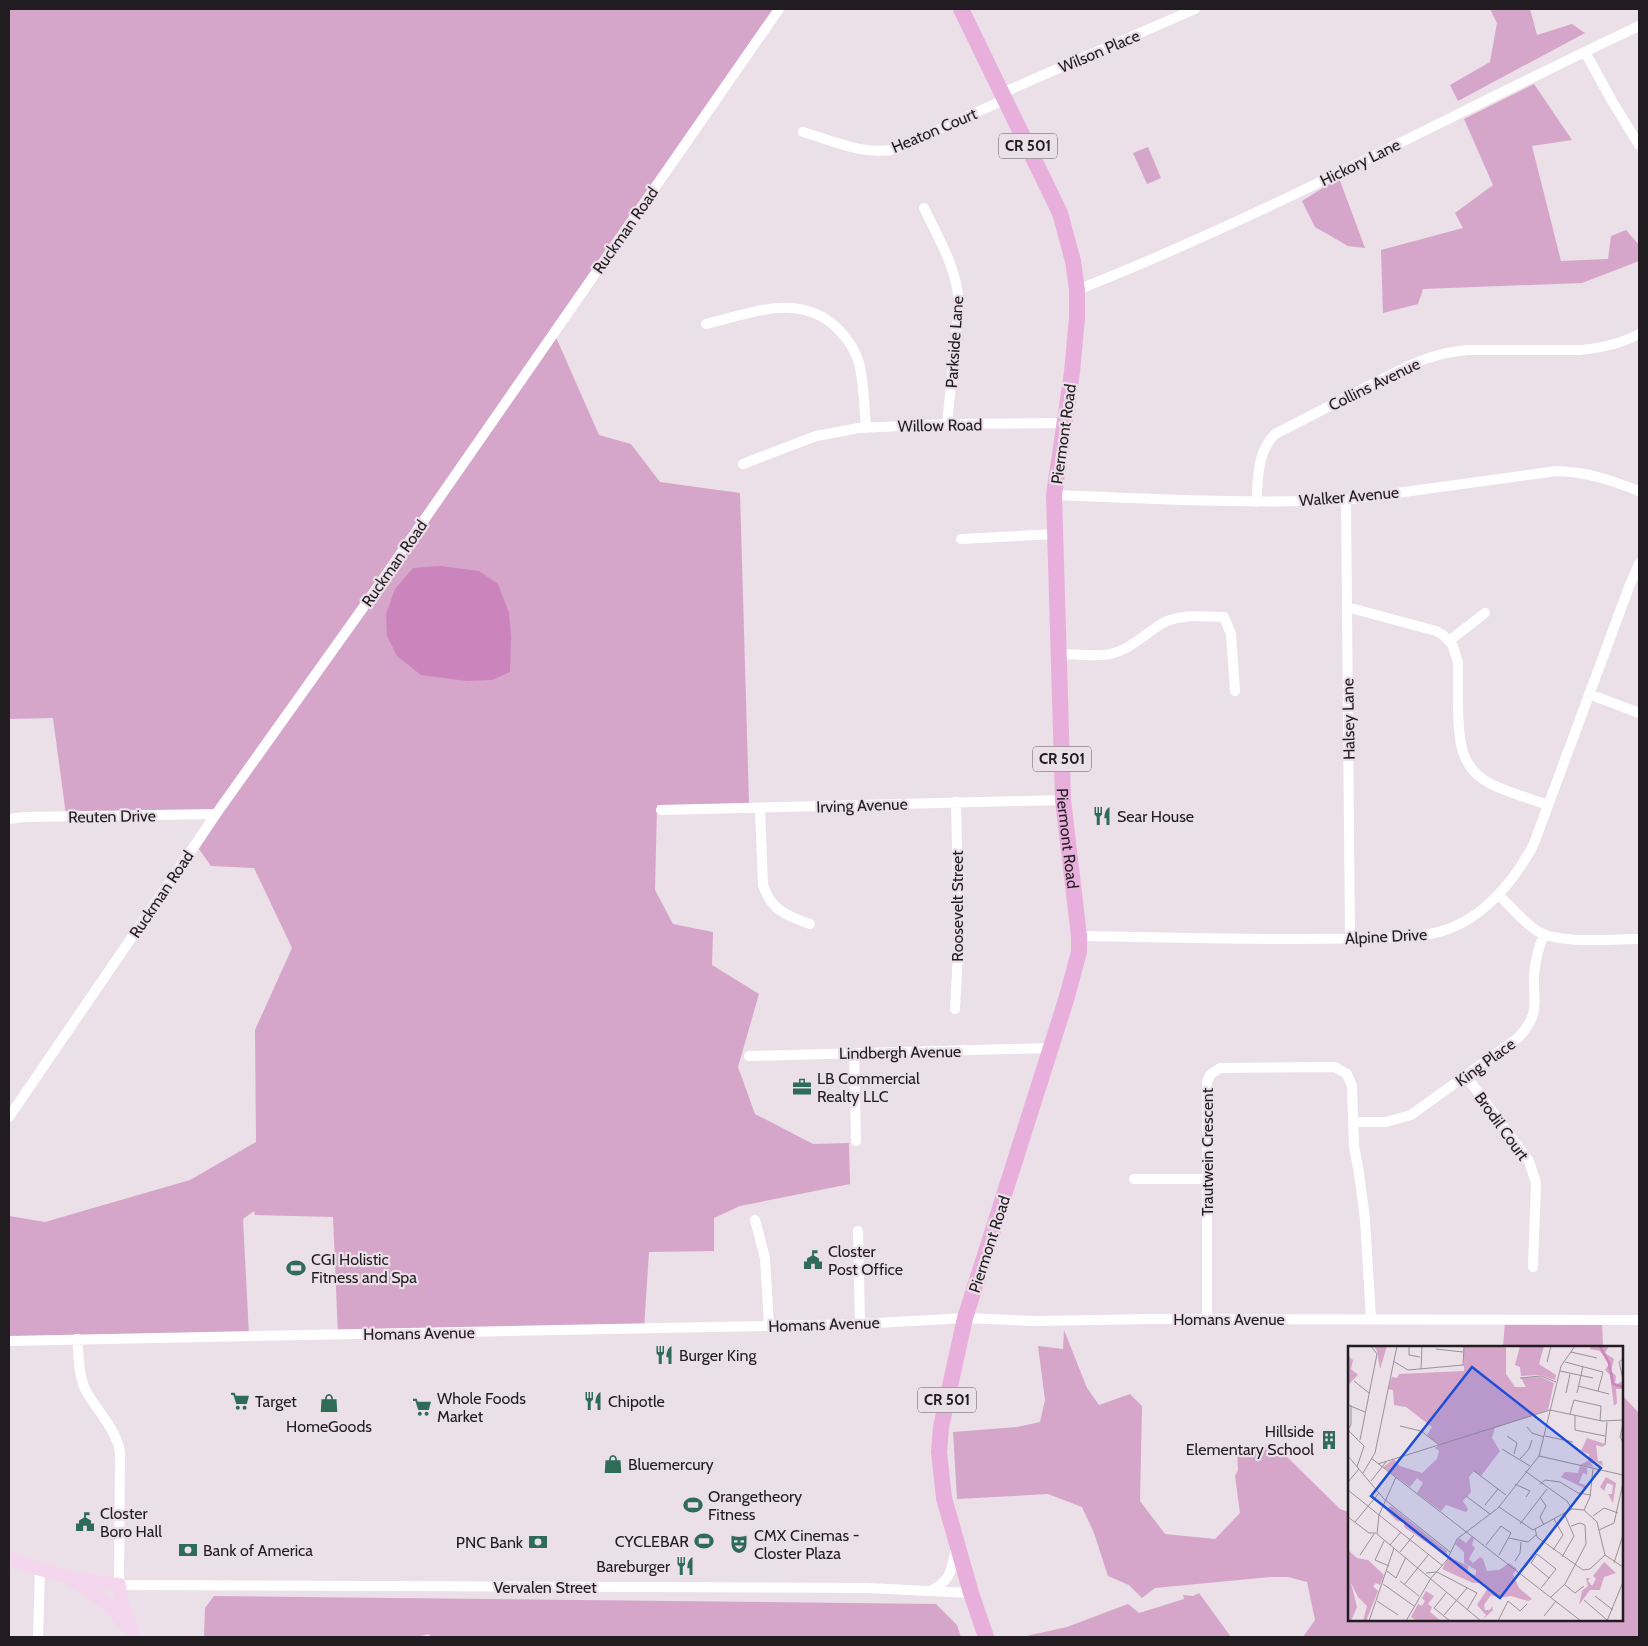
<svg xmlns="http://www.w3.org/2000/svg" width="1648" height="1646" viewBox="0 0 1648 1646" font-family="Cabin,sans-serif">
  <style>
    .green { fill: #d5a5ca }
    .water { fill: #cb84bc }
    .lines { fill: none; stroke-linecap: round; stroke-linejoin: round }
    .street { stroke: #fff; stroke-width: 10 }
    .secondary { stroke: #f4d7ee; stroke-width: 14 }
    .primary { stroke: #e8afdd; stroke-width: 16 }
    .labels { text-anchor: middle; stroke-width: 4.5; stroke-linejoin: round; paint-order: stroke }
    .shield { fill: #ebdfe8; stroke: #5e565b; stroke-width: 1 }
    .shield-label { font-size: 15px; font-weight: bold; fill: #211c1f }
    .street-label { font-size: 16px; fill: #211c1f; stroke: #ebdfe8 }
    .poi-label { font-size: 16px; fill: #211c1f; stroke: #ebdfe8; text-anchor: start }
    .inset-river { fill: none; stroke: #cb84bc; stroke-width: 2.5 }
    .inset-road { fill: none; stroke: #9a9198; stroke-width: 1 }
    .view { fill: #1d4ed8; fill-opacity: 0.15; stroke: #1d4ed8; stroke-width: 2.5 }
    .inset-edge { fill: none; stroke: #211c1f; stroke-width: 2.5 }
  </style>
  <rect width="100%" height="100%" fill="#ebdfe8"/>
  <!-- green -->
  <path class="green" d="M9,9H776L555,335L599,435L631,444L660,482L740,493L749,804L657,805L655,890L673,924L713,932L712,965L759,994L738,1067L755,1114L813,1144L849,1143L850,1184L740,1206L714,1218V1251L649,1252L644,1328L338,1335L333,1217L255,1215L254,1211L243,1219L249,1336L9,1341V1216L45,1222L190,1180L256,1142L255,1030L292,948L254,868L211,866L199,849L222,814L66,815L53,718L9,719Z
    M1490,9H1530L1537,35L1572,24L1585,33L1458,101L1450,85L1490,62L1497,23Z
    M1534,84L1572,140L1532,146L1561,261L1608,259L1611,236L1626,230L1639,245V261L1582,283L1423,289L1418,304L1383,313L1381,250L1463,228L1455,213L1493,185L1464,119Z
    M1148,147L1161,178L1147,184L1133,153Z
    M1339,178L1365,248L1348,246L1315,227L1302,201Z
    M1505,1322H1602L1603,1347H1503Z
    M1064,1330L1087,1388L1099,1405L1130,1394L1142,1406L1140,1501L1165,1534L1215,1539L1240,1513L1235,1476L1238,1470L1237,1453L1273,1443L1340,1509L1349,1512V1620H1622V1395L1639,1413V1637H1303L1315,1620L1307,1582L1288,1577H1270L1155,1588L1142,1598L1129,1585L1108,1576L1094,1533L1082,1507L1048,1494L957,1499L953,1432L1017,1427L1040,1422L1045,1400L1038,1346L1063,1349Z
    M1199,1593L1231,1637H1022L1067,1627L1128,1604L1139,1613L1184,1599L1183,1595L1193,1596Z
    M214,1596L936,1604L957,1625L961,1637H432L428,1634L418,1637H204L205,1608Z"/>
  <!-- water -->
  <path class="water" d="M440,566L479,571L498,584L509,613L511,637L510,672L492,680L467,681L421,675L397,656L387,636L386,614L395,589L413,568Z"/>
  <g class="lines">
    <!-- street -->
    <path class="street" d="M1585,52L1612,101L1639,145
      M1002,93L1195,9
      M803,132C834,141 864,156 896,149L1006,99
      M924,208C939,239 958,270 959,306L947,424
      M1077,290C1270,214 1452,114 1639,26
      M706,324C751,313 801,291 839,330C848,339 855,350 859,363C864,383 864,406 866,427
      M743,464L816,436L859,428L947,424L1065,423
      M1054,495C1152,499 1248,504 1346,500L1557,471C1588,472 1610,480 1639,491
      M1346,500L1350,938
      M1256,502C1259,477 1256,454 1275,434L1408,366L1425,359L1446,353L1467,350H1580C1601,348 1621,344 1639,334
      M961,539L1055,534
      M1347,607L1436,631L1443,635L1452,644L1458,662C1458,677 1458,692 1458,708C1459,739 1459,768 1491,784C1509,793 1529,798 1548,805
      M1449,641L1485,613
      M1060,654C1074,654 1097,657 1110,654C1130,650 1146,633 1163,623C1181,614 1205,616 1224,617L1231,634L1235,691
      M1589,694L1639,713
      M760,808L763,885C771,910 787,916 810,924
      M661,810L1063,800
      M9,819L24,817L216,814
      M1499,895C1511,907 1524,923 1539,932C1560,944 1614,939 1639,939
      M1079,936C1173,937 1267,941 1361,938C1391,937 1423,939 1451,928C1488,913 1514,880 1533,846L1629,587L1639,564
      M955,1009L959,936L956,802
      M854,1054L856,1141
      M749,1056L1050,1048
      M1466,1076L1529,1161L1536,1183L1533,1267
      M9,1117L216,814L365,605L779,9
      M1353,1122H1386L1411,1115L1519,1037C1541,1012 1533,1004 1534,976C1535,961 1538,948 1544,935
      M1134,1179H1207
      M755,1220L765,1258L769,1325
      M858,1231L860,1324
      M1207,1319V1082L1210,1075L1220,1068L1335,1067L1347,1074L1352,1086L1354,1146L1359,1173L1365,1219L1371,1319
      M77,1339C79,1355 78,1374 85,1389C96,1410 116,1428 120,1452L119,1585L867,1588L971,1593
      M9,1341L860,1324L965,1318L1034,1321L1152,1319L1639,1320
      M931,1591C952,1580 951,1570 956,1548
      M38,1637L40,1570"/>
    <!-- secondary -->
    <path class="secondary" d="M9,1558C44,1572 81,1581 119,1585L122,1603L134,1637
      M70,1579L107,1603L126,1625"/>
    <!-- primary -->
    <path class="primary" id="s1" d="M961,9L1060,213L1073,261L1077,290V318L1072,372L1054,495L1063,800L1079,936V952L1066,1000L965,1318L941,1427L939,1452L944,1498L971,1593L986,1637"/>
  </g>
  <!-- icons -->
  <defs>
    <g id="restaurant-bare" transform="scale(1.5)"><path d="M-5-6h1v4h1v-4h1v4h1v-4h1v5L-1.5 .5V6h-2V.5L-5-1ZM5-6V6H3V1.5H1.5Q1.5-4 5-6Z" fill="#2f6c58" stroke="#ebdfe8" stroke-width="2.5" paint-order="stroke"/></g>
    <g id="office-bare" transform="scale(1.5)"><path d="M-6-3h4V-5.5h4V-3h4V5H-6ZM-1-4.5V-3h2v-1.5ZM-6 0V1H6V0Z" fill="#2f6c58" stroke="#ebdfe8" stroke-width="2.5" paint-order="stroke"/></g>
    <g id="civic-bare" transform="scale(1.5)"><path d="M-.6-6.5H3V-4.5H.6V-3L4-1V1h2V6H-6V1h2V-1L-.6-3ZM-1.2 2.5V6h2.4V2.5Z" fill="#2f6c58" stroke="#ebdfe8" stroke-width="2.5" paint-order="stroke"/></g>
    <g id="stadium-bare" transform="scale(1.5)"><path d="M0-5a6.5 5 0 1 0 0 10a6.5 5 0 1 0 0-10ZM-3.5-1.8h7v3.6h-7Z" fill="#2f6c58" stroke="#ebdfe8" stroke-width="2.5" paint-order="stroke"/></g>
    <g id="supermarket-bare" transform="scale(1.5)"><path d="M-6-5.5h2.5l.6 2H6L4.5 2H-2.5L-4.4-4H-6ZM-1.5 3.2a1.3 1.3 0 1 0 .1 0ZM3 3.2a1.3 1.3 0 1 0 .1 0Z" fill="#2f6c58" stroke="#ebdfe8" stroke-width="2.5" paint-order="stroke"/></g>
    <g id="shop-bare" transform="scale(1.5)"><path d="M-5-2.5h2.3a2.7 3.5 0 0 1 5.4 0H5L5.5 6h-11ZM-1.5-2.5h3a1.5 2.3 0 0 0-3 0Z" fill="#2f6c58" stroke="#ebdfe8" stroke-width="2.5" paint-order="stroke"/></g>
    <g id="building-bare" transform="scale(1.5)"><path d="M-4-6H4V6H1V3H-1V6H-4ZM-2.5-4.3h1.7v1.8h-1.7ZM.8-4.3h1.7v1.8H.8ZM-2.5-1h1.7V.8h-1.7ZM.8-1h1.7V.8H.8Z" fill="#2f6c58" stroke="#ebdfe8" stroke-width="2.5" paint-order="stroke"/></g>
    <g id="bank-bare" transform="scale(1.5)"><path d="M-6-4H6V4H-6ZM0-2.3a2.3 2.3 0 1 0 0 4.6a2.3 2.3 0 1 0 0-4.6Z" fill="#2f6c58" stroke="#ebdfe8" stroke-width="2.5" paint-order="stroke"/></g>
    <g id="theatre-bare" transform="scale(1.5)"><path d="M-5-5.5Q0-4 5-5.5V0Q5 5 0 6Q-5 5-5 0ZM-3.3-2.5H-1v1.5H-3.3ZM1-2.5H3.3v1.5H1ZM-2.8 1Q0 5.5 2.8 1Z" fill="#2f6c58" stroke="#ebdfe8" stroke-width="2.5" paint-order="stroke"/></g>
  </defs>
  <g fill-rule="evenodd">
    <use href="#restaurant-bare" x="1102" y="816"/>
    <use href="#office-bare" x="802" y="1087"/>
    <use href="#civic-bare" x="813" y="1260"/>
    <use href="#stadium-bare" x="296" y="1268"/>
    <use href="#restaurant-bare" x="664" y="1355"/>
    <use href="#supermarket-bare" x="240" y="1401"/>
    <use href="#restaurant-bare" x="593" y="1401"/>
    <use href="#shop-bare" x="329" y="1403"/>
    <use href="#supermarket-bare" x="422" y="1407"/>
    <use href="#building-bare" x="1329" y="1440"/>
    <use href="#shop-bare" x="613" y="1464"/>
    <use href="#stadium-bare" x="693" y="1505"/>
    <use href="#civic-bare" x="85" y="1522"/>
    <use href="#stadium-bare" x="704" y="1541"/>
    <use href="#bank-bare" x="538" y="1542"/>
    <use href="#theatre-bare" x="739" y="1544"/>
    <use href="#bank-bare" x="188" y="1550"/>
    <use href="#restaurant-bare" x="685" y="1566"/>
  </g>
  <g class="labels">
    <!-- shield labels -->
    <g class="shield">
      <rect x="999" y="133.5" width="58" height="25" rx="4"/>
      <rect x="1033" y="746.5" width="58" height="25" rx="4"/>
      <rect x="918" y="1387.5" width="58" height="25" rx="4"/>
    </g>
    <g class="shield-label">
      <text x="1028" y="151">CR 501</text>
      <text x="1062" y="764">CR 501</text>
      <text x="947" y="1405">CR 501</text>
    </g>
    <!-- street labels -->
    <g class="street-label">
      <text transform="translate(1099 51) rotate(-23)" y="6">Wilson Place</text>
      <text transform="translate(934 130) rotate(-23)" y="6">Heaton Court</text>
      <text transform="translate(1360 162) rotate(-26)" y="6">Hickory Lane</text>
      <text transform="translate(625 230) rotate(-55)" y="6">Ruckman Road</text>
      <text transform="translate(954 342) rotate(-86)" y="6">Parkside Lane</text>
      <text transform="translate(1374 384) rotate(-26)" y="6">Collins Avenue</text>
      <text transform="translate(940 425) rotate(-1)" y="6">Willow Road</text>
      <text transform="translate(1063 434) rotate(-82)" y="6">Piermont Road</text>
      <text transform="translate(1349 496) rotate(-5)" y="6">Walker Avenue</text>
      <text transform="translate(394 563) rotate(-55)" y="6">Ruckman Road</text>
      <text transform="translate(1348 719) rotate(-91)" y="6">Halsey Lane</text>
      <text transform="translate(862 805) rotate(-2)" y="6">Irving Avenue</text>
      <text transform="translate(112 816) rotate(-1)" y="6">Reuten Drive</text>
      <text dy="6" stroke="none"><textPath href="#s1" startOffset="856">Piermont Road</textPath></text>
      <text transform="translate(161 894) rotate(-56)" y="6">Ruckman Road</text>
      <text transform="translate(957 906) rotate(-90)" y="6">Roosevelt Street</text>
      <text transform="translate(1386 936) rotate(-3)" y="6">Alpine Drive</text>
      <text transform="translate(900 1052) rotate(-1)" y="6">Lindbergh Avenue</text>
      <text transform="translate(1485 1062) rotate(-36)" y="6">King Place</text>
      <text transform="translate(1502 1126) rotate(54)" y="6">Brodil Court</text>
      <text transform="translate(1207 1152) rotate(-90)" y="6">Trautwein Crescent</text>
      <text transform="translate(989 1244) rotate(-72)" y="6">Piermont Road</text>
      <text x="1229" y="1325">Homans Avenue</text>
      <text transform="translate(824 1324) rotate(-2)" y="6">Homans Avenue</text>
      <text transform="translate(419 1333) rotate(-1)" y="6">Homans Avenue</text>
      <text x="545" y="1593">Vervalen Street</text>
    </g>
    <!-- poi labels -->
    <g class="poi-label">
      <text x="1117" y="822">Sear House</text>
      <text x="817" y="1084">LB Commercial<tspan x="817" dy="18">Realty LLC</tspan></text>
      <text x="828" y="1257">Closter<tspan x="828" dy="18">Post Office</tspan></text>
      <text x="311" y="1265">CGI Holistic<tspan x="311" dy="18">Fitness and Spa</tspan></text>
      <text x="679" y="1361">Burger King</text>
      <text x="437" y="1404">Whole Foods<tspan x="437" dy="18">Market</tspan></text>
      <text x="255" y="1407">Target</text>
      <text x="608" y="1407">Chipotle</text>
      <text x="329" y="1432" text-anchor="middle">HomeGoods</text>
      <text x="1314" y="1437" text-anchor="end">Hillside<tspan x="1314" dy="18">Elementary School</tspan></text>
      <text x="628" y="1470">Bluemercury</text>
      <text x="708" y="1502">Orangetheory<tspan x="708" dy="18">Fitness</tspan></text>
      <text x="100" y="1519">Closter<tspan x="100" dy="18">Boro Hall</tspan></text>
      <text x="754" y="1541">CMX Cinemas -<tspan x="754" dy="18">Closter Plaza</tspan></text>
      <text x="689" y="1547" text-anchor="end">CYCLEBAR</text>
      <text x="523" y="1548" text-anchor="end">PNC Bank</text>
      <text x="203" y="1556">Bank of America</text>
      <text x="670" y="1572" text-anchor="end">Bareburger</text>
    </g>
  </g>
  <!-- overview -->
  <g transform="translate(1348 1346)">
    <rect width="275" height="275" fill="#ebdfe8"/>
    <path d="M26,0H39L32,23L29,5ZM116,0H158V28L167,41H178L173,32L193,31L206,37L200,64L147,82L144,92L152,105L133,130L126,125L121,131L123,146L115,155L120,163L118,166L98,159L93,165L69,147L75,137L69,132L62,141L35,121L46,113L52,120L74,127L89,113L91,105L87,102L91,99L79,89L84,81L58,61L46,59L45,44L40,43L44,31L49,32L51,28L116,25ZM172,0H196L191,18L208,29L207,34L193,29L173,30L172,21L167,19ZM243,0H261L257,7L266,13L263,25L268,30L267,39L275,35V43H268L269,57L266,60L262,29L257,24L261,18L252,5L242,3ZM0,10L5,14L3,23L10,29L0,39ZM239,92L257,98L255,101L248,99L250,115H254L255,120L245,114L243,118L246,121L232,119L240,115L241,108L233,105ZM232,120L239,122V129L235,127L231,137L237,139L238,143L213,131L217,126L230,127ZM258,131L268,137L265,157L260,148H264L265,139L259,137L256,145L252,141ZM43,160L99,205L98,210L56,181L57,176L49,175L38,164ZM123,191H126L124,199L127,202L121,213L125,217L132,211L135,213L139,225L151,224L161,217L169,223L165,228L171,242L184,253L180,255L163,250L150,252L143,249L136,259L137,264H142L144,260L145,264L134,274L138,269L129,259L140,242L135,237H125L94,223L101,211L120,220V228L128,229V224L116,217V206L107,198L111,192L118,197ZM0,204L9,212L20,214L36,229L32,239L28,237L25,240L30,245L18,275H15L19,260L10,251L3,237L9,261L3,275H0ZM256,216L268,227L256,231L252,244H242L231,259L234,245L240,240L238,232H242L240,235L244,240L248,233L245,230ZM78,245L86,250L80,258L84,261L82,266L93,275H69L63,271L70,258L74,260L77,255L74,252Z" fill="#d5a5ca"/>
    <path class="inset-river" d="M252,0L261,17L265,38L275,41"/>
    <path class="inset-road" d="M61,0V9L72,11M88,3L115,6M223,6L249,12M275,13L271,16L275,33M45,15L60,24L115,19M199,16L203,0M217,16L255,26L250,45M115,20L116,0M73,23L74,0M212,25L245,32M172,32L193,30L208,36M6,35L21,47M230,40L261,48M218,47L222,28M229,47L235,20M0,59L17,66M222,68L226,54L253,60L252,75M227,69V84L257,90M275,78L272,91L275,96M52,80L73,85L90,98M179,81L184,87L196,91M0,83L3,79V59M0,84L16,100L9,121M159,90L169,97L166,108M197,90L225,96M12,94L29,8L23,0M257,99L259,76M154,103L182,120M0,110L36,153L102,206M191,110L275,129M23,112L233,275M172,113L181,103L184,94M30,118L202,64L254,75L275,74M126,125L158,149M177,125L219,155L224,163M15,127L27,107L49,0M48,131L31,169L95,220M23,135L38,116M0,136L11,123M167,138L182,145L178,151M192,138L197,134L212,136L230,147L243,149M0,144L31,169L29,188L133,275M118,150L142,168M192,151L198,160L192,171L196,179M137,159L150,143M151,161L185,184L224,163L236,164L249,176L257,209L275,221M236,164L242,151L245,123M245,170L256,162L270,167M0,171L21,187H28M7,176L31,147M172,178L199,143M187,183L189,191L235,224L242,223L257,209M251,184L266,177L275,137M161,192L180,196L188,189M36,195L27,214L41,220M42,199L53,186M138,199L153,180L163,187L151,209M205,204L215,189L206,173M52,206L66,189M12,209L26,188M214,211L226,190L216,167M167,215L172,207L173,196M266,217L275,189M39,225L48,232L58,211M78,227L89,226L129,247L119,264M52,235L71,250M35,238L66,260M56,239L81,208M217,239L227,247L236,240M193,242L201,232L208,223L189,208L183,217L201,232M98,247L86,262L102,275M247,250L265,264M203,251L217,238L238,198L237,179L232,177L223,180M236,254L259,274M29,255L50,269M96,269L119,242M196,270L208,255M21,275L46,202M58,275L83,232L99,214L109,193L150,162L191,110L213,20L227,0M150,275L160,255L172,265L179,258M259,275L275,236"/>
    <path class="view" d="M124,21L253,122L152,252L23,150Z"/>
    <rect width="275" height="275" class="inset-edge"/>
  </g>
  <!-- border -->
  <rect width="1648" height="1646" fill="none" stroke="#211c1f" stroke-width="20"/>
</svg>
